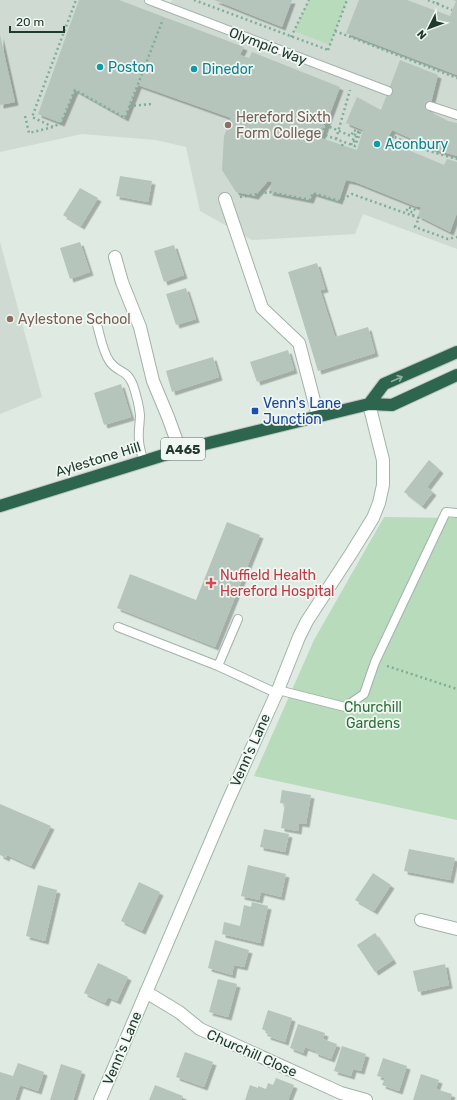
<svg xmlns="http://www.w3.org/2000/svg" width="457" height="1100" viewBox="0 0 457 1100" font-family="Rubik,sans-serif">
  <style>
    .built { fill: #cedad2 }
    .green { fill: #b8dbbb }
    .building { fill: #b5c5bc; filter: url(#shadow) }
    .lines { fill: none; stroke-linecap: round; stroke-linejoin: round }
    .lane-casing { stroke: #a2b2a9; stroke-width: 10 }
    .street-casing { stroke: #a2b2a9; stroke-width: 14 }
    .secondary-casing { stroke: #9fb6a9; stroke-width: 14 }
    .highway-casing { stroke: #bcc4c0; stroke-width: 14 }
    .path { stroke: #80ad96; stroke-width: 2.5; stroke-dasharray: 2 3; stroke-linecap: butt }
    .lane { stroke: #fff; stroke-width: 8 }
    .street { stroke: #fff; stroke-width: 12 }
    .secondary { stroke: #fff; stroke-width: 12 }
    .highway { stroke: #2d654f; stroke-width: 12 }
    .oneway { stroke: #8eaea0 }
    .culture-dot { fill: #0f9aa8; stroke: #f0f7f2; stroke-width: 1.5 }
    .education-dot { fill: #8d6e63; stroke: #f0f7f2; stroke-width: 1.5 }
    .transit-dot { fill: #1a4fb4; stroke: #f0f7f2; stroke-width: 1.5 }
    .health-dot { fill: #e0444e; stroke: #f0f7f2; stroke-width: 1.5 }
    .labels { text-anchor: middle; stroke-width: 3.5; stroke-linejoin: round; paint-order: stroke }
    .shield { fill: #f0f7f2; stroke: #5f7369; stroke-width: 1 }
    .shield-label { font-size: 13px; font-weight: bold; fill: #213a2e }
    .street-label { font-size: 14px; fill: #213a2e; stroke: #f0f7f2 }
    .culture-label { font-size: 14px; fill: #0d838f; stroke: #f0f7f2; text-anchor: start }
    .education-label { font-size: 14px; fill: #785e54; stroke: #f0f7f2; text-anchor: start }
    .transit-label { font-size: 14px; fill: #164399; stroke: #f0f7f2; text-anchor: start }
    .health-label { font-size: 14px; fill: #be3a42; stroke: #f0f7f2; text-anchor: start }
    .park-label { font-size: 14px; fill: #2c7039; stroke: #f0f7f2 }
  </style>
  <defs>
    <filter id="shadow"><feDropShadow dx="3.5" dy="3.5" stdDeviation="0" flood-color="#0004"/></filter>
  </defs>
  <rect width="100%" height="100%" fill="#dfeae3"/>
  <!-- built -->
  <path class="built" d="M0,0H149L168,8L172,0H457V249L363,214L355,234L252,240L200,211L186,147L156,140L82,134L0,152Z
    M0,242L42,397L0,414Z"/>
  <!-- green -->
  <path class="green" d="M309,0H347L330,45L294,31Z
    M384,517L457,518V820L254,776L314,640Z"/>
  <!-- building -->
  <path class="building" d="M79,0H119L244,47L240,55L249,58L252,52L340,87L321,138L357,150L363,130L346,123L357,97L381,110L400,60L438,75L429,111L448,121L457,123V156L436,150L392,130L387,141L444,165L447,159L457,162V213L450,232L418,216L421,207H417L355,182L346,180L339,201L313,193L310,200L269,192L272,182L268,181L255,196L236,192L222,170L224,136L231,118L138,85L125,118L75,90L61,123L38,114Z
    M214,0H292L282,27Z
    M359,0H407L450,16L456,1L453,0H457V75L346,33Z
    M0,35L15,102L0,105Z
    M120,176L152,181L148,202L116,196Z
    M80,188L98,198L81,226L63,215Z
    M80,242L90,272L70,279L60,248Z
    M174,245L184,275L164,282L154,251Z
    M317,263L325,289L320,290L335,337L368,327L375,353L318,371L288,272Z
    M186,288L196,319L176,325L166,294Z
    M288,350L294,370L257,382L250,362Z
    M213,357L219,377L172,392L166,371Z
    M121,384L131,417L104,425L94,393Z
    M429,460L440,470L427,487L433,492L422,506L404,492Z
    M227,522L260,535L215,647L117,608L130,574L196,600Z
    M282,790L311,795L306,824L299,823L298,831L281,828L285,804L280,803Z
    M0,804L51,826L31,866L7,855L6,858L0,855Z
    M264,829L289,834L285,852L260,847Z
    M409,849L455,858L450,880L404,871Z
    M248,865L286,874L281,897L261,892L259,900L241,896Z
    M373,873L391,885L374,911L355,900Z
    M139,882L160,892L142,931L121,921Z
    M38,885L57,890L45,941L26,936Z
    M252,902L268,906L260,943L222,934L224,922L240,926L244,905L251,907Z
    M375,933L393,960L375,972L357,945Z
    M215,940L249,950L244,967L234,965L232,975L208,968Z
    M98,963L128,977L117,1001L108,997L105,1003L84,993Z
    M445,964L449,985L418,992L413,971Z
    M218,979L237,984L228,1017L209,1012Z
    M268,1010L292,1018L285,1042L267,1036L268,1032L262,1029Z
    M298,1024L325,1033L323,1039L337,1044L331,1059L315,1053V1051L305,1047L303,1053L290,1048Z
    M342,1046L366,1054L361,1071L353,1069L351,1076L334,1071Z
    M185,1052L213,1062L204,1087L176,1077Z
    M383,1058L407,1066L399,1091L382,1085L385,1078L377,1076Z
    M18,1063L44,1072L38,1091L20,1085L15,1100H0V1072L13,1076Z
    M61,1064L82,1071L73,1100H50Z
    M421,1074L439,1080L436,1089L452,1094L450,1100H413Z
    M276,1078L294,1085L288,1100H245L250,1085L258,1088V1086L266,1089L268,1083L273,1085Z
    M155,1085L183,1096L181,1100H149Z"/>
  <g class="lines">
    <!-- lane casing -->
    <g class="lane-casing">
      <path id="lane" d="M149,0L388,91
        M430,106L457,115
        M96,321C100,334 102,351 110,362C119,374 126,368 133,385C136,394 139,405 140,415C140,423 138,431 139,440C139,447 142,454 143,461
        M238,619L218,666L276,693
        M118,627L218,666
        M278,690L345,707L364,694L375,662L446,512L457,513"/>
    </g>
    <!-- street casing -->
    <g class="street-casing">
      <path id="street" d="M225,199L262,308L299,343L318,416
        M115,257L122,282L140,327L153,381L168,417L180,450
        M421,920L457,929
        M146,992L179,1012L200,1029L341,1093L366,1100"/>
    </g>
    <!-- secondary casing -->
    <g class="secondary-casing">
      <path id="secondary" d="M100,1100L228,801L278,690L299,637L307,621L352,552L373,518L379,503L383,485V460L369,404"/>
    </g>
    <!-- highway casing -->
    <g class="highway-casing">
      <path id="highway" d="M369,404L384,384L457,352
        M0,506L180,450L369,404L392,405L457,375"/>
    </g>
    <!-- path -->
    <path class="path" d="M194,0L328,50
      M428,0L452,10
      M437,4L439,0
      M335,31L457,78
      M291,37L309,0
      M328,50L347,0
      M129,106L152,104
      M25,116L29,133L53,127L61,123L75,90L125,118L163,19
      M325,125L351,136L354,130L360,133L355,146L322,134Z
      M53,127L32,117L76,0
      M390,135L422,149L457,159
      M336,139L350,90
      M351,145L356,132H358L353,144H354
      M342,146L343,142
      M403,148L406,142
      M240,197L269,192L310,200L313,193L339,201L352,194L419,218L415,227L448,239L457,237
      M413,216L414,213L407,210L408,207L416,210L417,207
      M387,666L457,689"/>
    <!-- lane -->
    <use href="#lane" class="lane"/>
    <!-- street -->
    <use href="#street" class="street"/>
    <!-- secondary -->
    <use href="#secondary" class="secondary"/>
    <!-- highway -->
    <use href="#highway" class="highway"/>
  </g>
  <!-- one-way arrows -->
  <defs><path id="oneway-shaft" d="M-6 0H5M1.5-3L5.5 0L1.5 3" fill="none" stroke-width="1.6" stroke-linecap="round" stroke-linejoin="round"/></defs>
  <use class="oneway" href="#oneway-shaft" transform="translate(397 379) rotate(-24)"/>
  <!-- markers -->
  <g class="culture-dot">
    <circle cx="100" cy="67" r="4"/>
    <circle cx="194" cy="69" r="4"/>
    <circle cx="377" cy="144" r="4"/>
  </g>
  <g class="education-dot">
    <circle cx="228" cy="125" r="4"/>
    <circle cx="10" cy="319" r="4"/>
  </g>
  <rect class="transit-dot" x="251" y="407" width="8" height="8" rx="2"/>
  <path class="health-dot" d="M209 577h4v4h4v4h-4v4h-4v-4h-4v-4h4z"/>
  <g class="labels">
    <!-- shield labels -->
    <rect class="shield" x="161" y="438" width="44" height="22" rx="3"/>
    <g class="shield-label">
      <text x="183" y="454">A465</text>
    </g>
    <!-- street labels -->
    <g class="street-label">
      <text transform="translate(268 46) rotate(21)" y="5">Olympic Way</text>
      <text transform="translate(98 459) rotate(-17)" y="5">Aylestone Hill</text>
      <text transform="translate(250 750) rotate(-66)" y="5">Venn's Lane</text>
      <text transform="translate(122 1048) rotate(-67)" y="5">Venn's Lane</text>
      <text transform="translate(252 1053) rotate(24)" y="5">Churchill Close</text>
    </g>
    <!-- culture labels -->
    <g class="culture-label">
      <text x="108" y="72">Poston</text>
      <text x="202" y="74">Dinedor</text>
      <text x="385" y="149">Aconbury</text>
    </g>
    <!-- education labels -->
    <g class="education-label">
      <text x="236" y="122">Hereford Sixth<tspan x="236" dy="16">Form College</tspan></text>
      <text x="18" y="324">Aylestone School</text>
    </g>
    <!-- transit labels -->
    <g class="transit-label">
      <text x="263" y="408">Venn's Lane<tspan x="263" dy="16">Junction</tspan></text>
    </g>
    <!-- health labels -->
    <g class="health-label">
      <text x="220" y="580">Nuffield Health<tspan x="220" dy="16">Hereford Hospital</tspan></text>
    </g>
    <!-- park labels -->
    <g class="park-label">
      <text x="373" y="712">Churchill<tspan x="373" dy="16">Gardens</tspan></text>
    </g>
  </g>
  <!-- north arrow -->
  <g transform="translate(429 28) rotate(228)" stroke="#f0f7f2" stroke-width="3" paint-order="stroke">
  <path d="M0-3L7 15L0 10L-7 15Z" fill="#213a2e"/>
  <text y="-6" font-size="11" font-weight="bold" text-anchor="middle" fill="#213a2e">N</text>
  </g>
  <!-- scale -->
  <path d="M10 26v6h54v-6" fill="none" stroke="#213a2e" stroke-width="2"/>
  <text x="16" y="26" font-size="12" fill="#213a2e" stroke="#f0f7f2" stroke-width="3" paint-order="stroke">20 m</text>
</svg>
